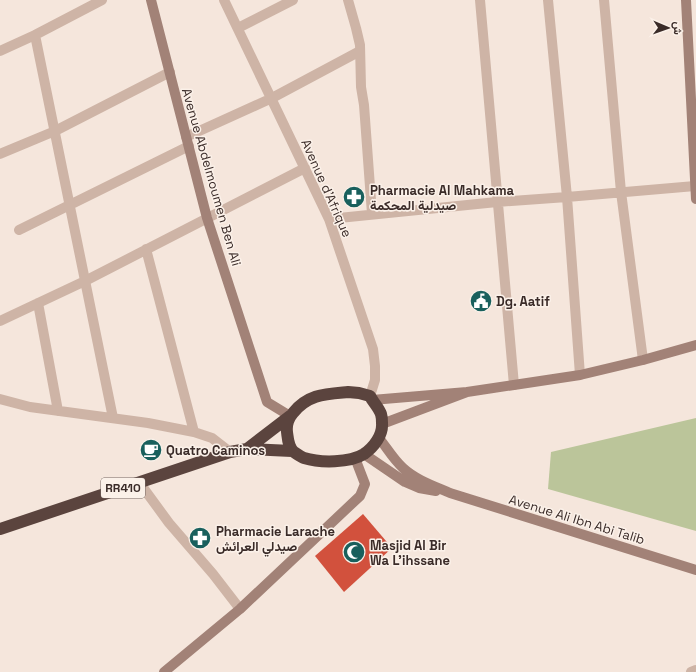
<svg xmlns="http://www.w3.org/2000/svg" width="696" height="672" viewBox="0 0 696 672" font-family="'Space Grotesk',Vazirmatn,sans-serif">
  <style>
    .green { fill: #bbc59a }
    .building { fill: #d2513d }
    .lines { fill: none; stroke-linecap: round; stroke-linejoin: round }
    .street { stroke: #ceb4a6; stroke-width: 10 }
    .secondary { stroke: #a28277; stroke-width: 10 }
    .highway { stroke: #5b443e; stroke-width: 12 }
    .labels { text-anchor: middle; stroke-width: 3; stroke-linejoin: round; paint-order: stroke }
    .shield { fill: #fbf1e9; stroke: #746662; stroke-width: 1 }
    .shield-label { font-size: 12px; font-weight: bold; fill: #3a2b28 }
    .street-label { font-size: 13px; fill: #3a2b28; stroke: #fbf1e9 }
    .poi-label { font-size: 13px; font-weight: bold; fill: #3a2b28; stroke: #fbf1e9; text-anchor: start }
  </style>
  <rect width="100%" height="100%" fill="#f5e6dc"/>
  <!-- green -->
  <path class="green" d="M696,418V531L548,489L551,452Z"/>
  <!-- building -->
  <path class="building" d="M363,514L392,548L344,592L315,556Z"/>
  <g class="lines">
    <!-- street -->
    <path class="street" d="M224,0L329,219L373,349L375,366V380L370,396
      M348,0L356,28L360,45L361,87L364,105L372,214
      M480,0L514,385
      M548,0L567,197L580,375
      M604,0L621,192L643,360
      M238,28L293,0
      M35,35L113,418
      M0,51L35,35L102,0
      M186,137L272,98L360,51
      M0,154L55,131L170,72
      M329,219L497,202L567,197L695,186
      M19,230L189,146
      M146,249L194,432
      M38,303L58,411
      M0,321L85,281L305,168
      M0,399L30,407L148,423L194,432L212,438L230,452
      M139,482L169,523L213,574L240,609
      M691,672L696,670"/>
    <!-- secondary -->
    <path class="secondary" d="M151,0L207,218L267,402L290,416
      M686,0L696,199
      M467,392L580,375L643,360L696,345
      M372,400L467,392L382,424
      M379,438C387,448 393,459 403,468C416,480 434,486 450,493L696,570
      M364,454L405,482L419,488L436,491
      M164,672L240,609L360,496L365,484L355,458"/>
    <!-- highway -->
    <path class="highway" d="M348,392L359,393L370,396C373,402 379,408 381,414C382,417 382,421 382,423C383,435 374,447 364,454C350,463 320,463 304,458C301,457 297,454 294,452C288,447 288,439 287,432C286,424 288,419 293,413C308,394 326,394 348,392Z
      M247,449L290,416
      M0,529L230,452L247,449L292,451"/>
  </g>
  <!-- icons -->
  <defs>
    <g id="pharmacy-disc" transform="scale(1.15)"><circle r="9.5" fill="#19605d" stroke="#fbf1e9"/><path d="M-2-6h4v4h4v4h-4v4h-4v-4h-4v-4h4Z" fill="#fff"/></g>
    <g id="civic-disc" transform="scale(1.15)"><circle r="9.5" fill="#19605d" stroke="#fbf1e9"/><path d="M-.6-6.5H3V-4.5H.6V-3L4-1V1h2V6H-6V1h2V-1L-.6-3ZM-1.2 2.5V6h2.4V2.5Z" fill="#fff"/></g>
    <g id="cafe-disc" transform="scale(1.15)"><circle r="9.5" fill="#19605d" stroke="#fbf1e9"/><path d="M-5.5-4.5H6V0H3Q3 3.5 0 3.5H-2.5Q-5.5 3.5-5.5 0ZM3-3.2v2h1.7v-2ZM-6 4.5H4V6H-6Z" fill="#fff"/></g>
    <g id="mosque-disc" transform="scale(1.15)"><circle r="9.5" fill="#19605d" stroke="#fbf1e9"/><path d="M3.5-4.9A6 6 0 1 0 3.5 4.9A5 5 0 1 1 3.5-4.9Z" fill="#fff"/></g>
  </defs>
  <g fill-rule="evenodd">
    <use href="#pharmacy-disc" x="354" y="197"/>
    <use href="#civic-disc" x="481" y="301"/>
    <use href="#cafe-disc" x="151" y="450"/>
    <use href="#pharmacy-disc" x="200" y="538"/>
    <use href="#mosque-disc" x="354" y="552"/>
  </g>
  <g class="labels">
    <!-- shield labels -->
    <rect class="shield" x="101" y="478" width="44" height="20" rx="3"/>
    <g class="shield-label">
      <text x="123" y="492">RR410</text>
    </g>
    <!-- street labels -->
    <g class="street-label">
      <text transform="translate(212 177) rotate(74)" y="5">Avenue Abdelmoumen Ben Ali</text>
      <text transform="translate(327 188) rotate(66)" y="5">Avenue d'Afrique</text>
      <text transform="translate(577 519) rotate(17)" y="5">Avenue Ali Ibn Abi Talib</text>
    </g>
    <!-- poi labels -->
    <g class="poi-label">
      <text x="370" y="195">Pharmacie Al Mahkama<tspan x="370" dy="15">صيدلية المحكمة</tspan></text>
      <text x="496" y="306">Dg. Aatif</text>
      <text x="166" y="455">Quatro Caminos</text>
      <text x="216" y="536">Pharmacie Larache<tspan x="216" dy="15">صيدلي العرائش</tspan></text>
      <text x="370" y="550">Masjid Al Bir<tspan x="370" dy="15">Wa L'ihssane</tspan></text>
    </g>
  </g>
  <!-- north arrow -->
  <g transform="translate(668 28) rotate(92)" stroke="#fbf1e9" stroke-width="3" paint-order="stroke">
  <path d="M0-3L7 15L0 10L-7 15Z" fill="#3a2b28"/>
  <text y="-6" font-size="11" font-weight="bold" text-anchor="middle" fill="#3a2b28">ش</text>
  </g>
</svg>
